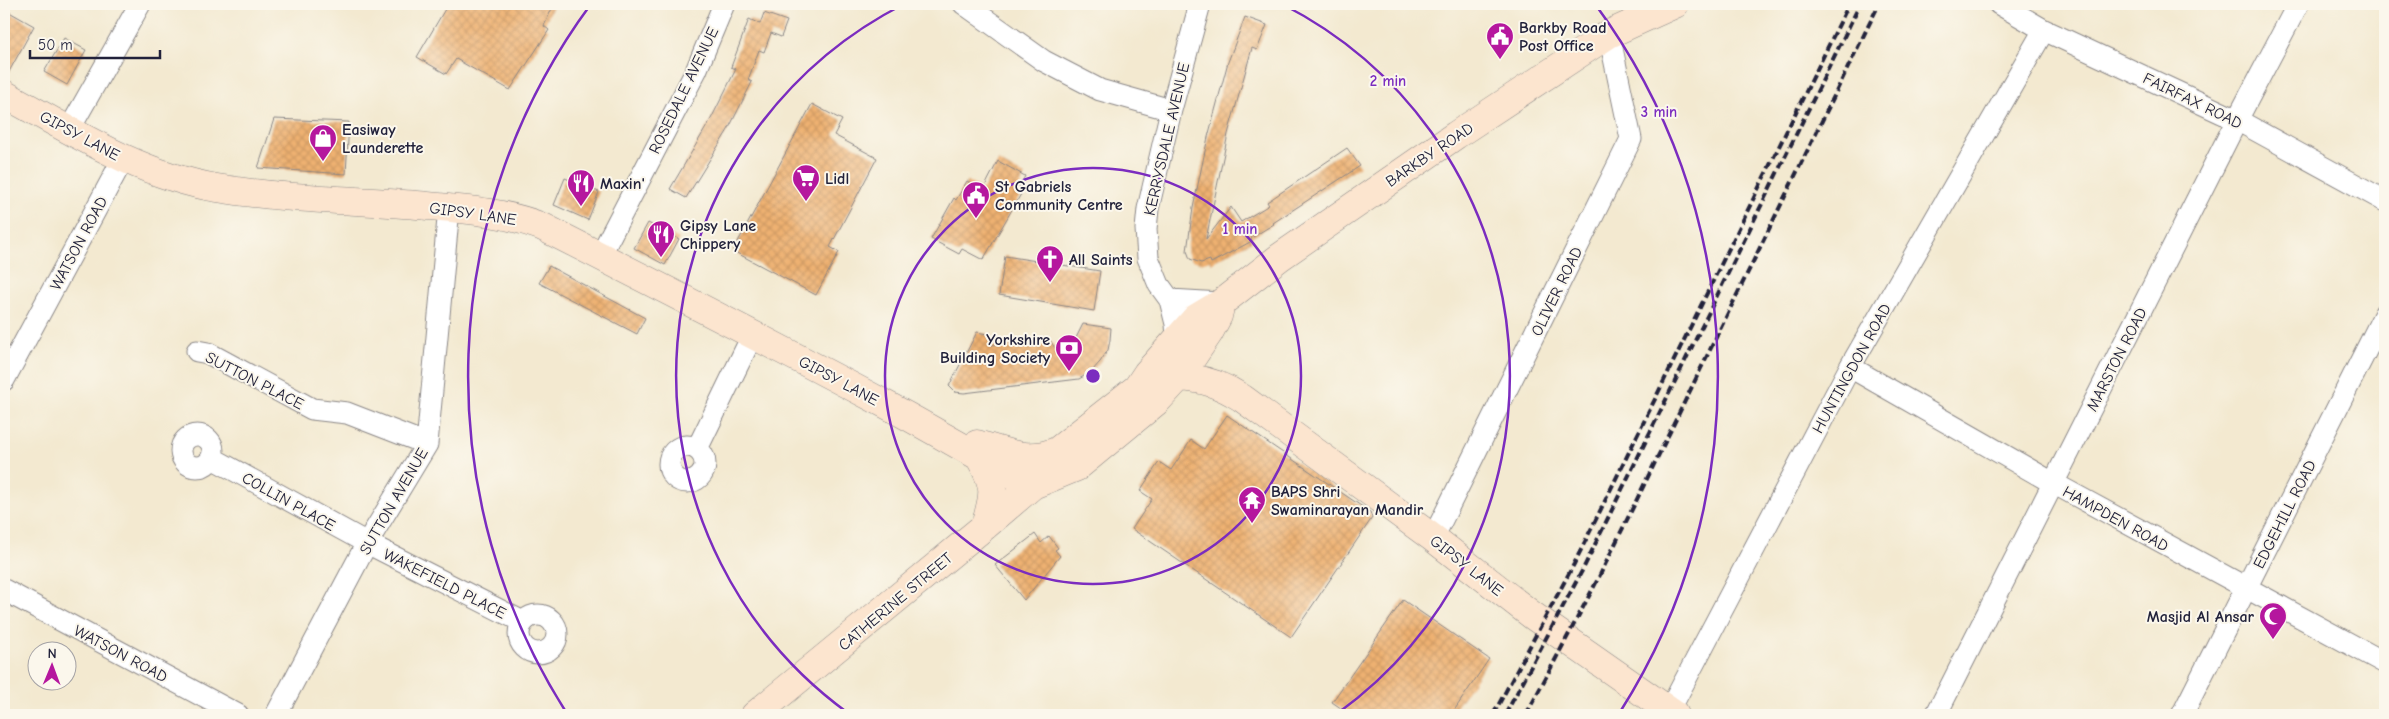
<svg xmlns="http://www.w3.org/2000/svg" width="2389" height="719" viewBox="0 0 2389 719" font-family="'Comic Neue',sans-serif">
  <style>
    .building { fill: url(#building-cross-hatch) }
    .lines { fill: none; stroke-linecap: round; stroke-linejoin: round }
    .street-casing { stroke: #8a8686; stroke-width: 23 }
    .secondary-casing { stroke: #8a8686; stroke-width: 29 }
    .street { stroke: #fff; stroke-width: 21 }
    .secondary { stroke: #fce5cf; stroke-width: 28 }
    .rail { stroke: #22223b; stroke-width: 4; stroke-dasharray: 8 4; stroke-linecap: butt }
    .ring { fill: none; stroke: #7b2cbf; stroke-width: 2.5 }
    .labels { text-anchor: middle; stroke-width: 4; stroke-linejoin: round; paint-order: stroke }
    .poi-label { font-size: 16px; font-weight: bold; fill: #22223b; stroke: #fbf7ec; text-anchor: start }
    .street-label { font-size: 16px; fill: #22223b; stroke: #fbf7ec }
    .centre { fill: #7b2cbf; stroke: #fbf7ec; stroke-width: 2.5 }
    .ring-label { font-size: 15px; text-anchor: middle; font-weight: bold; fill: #7b2cbf; stroke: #fbf7ec; stroke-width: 4; stroke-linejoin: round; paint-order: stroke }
  </style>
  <defs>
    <pattern id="building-cross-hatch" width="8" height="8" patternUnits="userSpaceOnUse" patternTransform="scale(1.25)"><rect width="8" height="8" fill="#eeb171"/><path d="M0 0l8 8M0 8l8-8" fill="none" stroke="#cc9863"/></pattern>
  </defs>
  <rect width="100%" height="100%" fill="#fbf7ec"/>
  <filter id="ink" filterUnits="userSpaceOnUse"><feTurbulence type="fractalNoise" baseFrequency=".02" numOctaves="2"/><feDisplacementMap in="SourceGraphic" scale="10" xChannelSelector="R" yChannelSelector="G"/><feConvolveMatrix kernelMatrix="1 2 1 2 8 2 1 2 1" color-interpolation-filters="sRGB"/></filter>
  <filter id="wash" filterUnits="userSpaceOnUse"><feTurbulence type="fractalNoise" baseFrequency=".0096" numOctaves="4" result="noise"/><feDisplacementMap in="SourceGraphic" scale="20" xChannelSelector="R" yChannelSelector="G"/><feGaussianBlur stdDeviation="1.12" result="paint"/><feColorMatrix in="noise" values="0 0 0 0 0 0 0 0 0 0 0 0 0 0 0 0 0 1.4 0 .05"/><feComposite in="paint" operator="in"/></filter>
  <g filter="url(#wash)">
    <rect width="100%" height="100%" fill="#f3e9d0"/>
    <g id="blocks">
      <!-- building -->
      <path class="building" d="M448,4H554L544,26L549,30L510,90L456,59L446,74L417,57Z
        M4,9L34,26L5,79L4,78Z
        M764,13L787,21L781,37L771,33L764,52L759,50L748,80L752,82L728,130L686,198L670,189L711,119L736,69L731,67L749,19L760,24Z
        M1245,17L1267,25L1257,50L1252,48L1228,134L1206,239L1231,207L1241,222L1269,205L1267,202L1347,148L1360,166L1273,223L1274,224L1251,238L1252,241L1211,263L1210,260L1201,263L1190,259L1187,251L1193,208L1208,137L1228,62Z
        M64,38L86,50L67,85L44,72Z
        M812,104L842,120L834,135L877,158L830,247L839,252L816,295L733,251Z
        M274,119L349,122L346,174L258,168Z
        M998,161L1025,176L1017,192L1021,194L983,260L962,249L959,254L931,239L954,198L956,200L967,181L983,190Z
        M565,178L599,192L588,220L554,205Z
        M648,223L679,239L665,265L634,248Z
        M1005,256L1100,271L1094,311L999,295Z
        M549,266L645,318L637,334L539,283Z
        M1083,324L1111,328L1110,340L1108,350L1100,362L1091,372L1079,379L964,393L955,392L949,386L977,332L992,335V345L1049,339L1059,354L1074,342Z
        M1227,415L1370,512L1372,518L1291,637L1132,529L1152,499L1140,491L1159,462L1171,470L1191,440L1204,449Z
        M1035,534L1041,543L1049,536L1058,548L1055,550L1060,556L1024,600L995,565Z
        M1403,600L1489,659L1451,715H1351L1332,702Z"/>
    </g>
  </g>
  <g filter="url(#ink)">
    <use href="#blocks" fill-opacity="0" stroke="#8a8686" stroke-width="1"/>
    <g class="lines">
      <!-- street casing -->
      <g class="street-casing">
        <path id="street" d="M964,4L1044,61L1100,90L1171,110
          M1999,4L2044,30L2237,120L2385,201
          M69,130L140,4
          M600,256L696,71L724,4
          M1170,300L1221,303
          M1178,350L1176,324L1170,300L1159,285L1148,258L1146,229L1148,209L1171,110L1200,4
          M197,351L208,353L312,409L347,413L427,444
          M1850,367L2053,483L2385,663
          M4,380L123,159
          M181 451a16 16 0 1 1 32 0a16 16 0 1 1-32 0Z
          M669 464a18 18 0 1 1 36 0a18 18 0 1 1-36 0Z
          M697,449L753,334
          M212,458L367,543L523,622
          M1433,538L1631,139L1609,34
          M4,590L238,715
          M519 634a19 19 0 1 1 38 0a19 19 0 1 1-38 0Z
          M1669,711L1850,367L2044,30
          M276,715L367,543L427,444L449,208
          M1936,715L2237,120L2298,4
          M2182,715L2385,313"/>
      </g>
      <!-- secondary casing -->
      <g class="secondary-casing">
        <path id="secondary" d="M4,94C72,131 139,175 217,188C283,199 351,200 417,205C460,209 502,211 543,227C657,285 770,343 883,403C934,430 982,460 1033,485L1077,467L1157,401L1180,376L1209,333L1218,316L1221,303
          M1137,388L1147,373L1196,318L1221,303L1280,257L1456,135L1609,34L1675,4
          M977,444C1007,452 1027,463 1057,451L1137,388C1173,370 1210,377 1242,398L1433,538L1532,615L1675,715
          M980,458C997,488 994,495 985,526
          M755,715L985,526L1033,485L1043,471"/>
      </g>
      <!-- street -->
      <use href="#street" class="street"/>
      <!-- secondary -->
      <use href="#secondary" class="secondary"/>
      <!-- rail -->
      <path class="rail" d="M1493,715L1574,564L1849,4
        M1505,715L1583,569L1860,4
        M1526,715L1598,579L1879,4"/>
    </g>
  </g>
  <!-- distance rings -->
  <g class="ring">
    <circle cx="1093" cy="376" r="208"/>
    <path d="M848 713A417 417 0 0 1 904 4M1282 4A417 417 0 0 1 1338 713"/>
    <path d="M566 712A625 625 0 0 1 591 4M1595 4A625 625 0 0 1 1620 712"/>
  </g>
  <!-- icons -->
  <defs>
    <g id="civic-pin" transform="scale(1.4375)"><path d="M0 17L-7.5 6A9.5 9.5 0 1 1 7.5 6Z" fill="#b5179e" stroke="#fbf7ec"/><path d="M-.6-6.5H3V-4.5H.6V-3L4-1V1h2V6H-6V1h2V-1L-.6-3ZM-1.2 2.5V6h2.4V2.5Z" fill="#fff"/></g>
    <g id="shop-pin" transform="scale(1.4375)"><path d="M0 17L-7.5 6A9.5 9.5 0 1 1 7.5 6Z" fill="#b5179e" stroke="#fbf7ec"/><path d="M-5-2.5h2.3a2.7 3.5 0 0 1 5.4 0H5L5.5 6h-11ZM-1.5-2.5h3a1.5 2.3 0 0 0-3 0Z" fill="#fff"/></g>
    <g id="supermarket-pin" transform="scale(1.4375)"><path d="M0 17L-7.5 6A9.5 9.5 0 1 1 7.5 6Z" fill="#b5179e" stroke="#fbf7ec"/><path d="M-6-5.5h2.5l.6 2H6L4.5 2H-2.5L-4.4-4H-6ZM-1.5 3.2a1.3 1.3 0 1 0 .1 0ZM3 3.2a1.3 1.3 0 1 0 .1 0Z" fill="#fff"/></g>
    <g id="restaurant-pin" transform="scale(1.4375)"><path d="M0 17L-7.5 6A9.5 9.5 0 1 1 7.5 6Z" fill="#b5179e" stroke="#fbf7ec"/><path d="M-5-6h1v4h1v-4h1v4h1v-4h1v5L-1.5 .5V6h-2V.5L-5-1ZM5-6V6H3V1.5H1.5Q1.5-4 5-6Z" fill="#fff"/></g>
    <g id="church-pin" transform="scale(1.4375)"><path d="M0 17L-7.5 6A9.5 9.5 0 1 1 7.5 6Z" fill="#b5179e" stroke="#fbf7ec"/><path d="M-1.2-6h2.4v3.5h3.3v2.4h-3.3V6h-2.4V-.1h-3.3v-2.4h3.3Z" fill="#fff"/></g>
    <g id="bank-pin" transform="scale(1.4375)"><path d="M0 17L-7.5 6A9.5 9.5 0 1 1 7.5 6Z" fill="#b5179e" stroke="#fbf7ec"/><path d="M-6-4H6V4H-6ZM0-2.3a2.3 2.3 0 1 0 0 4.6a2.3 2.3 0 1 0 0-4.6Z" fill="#fff"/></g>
    <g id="temple-pin" transform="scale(1.4375)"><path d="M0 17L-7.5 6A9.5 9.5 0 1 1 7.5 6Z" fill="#b5179e" stroke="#fbf7ec"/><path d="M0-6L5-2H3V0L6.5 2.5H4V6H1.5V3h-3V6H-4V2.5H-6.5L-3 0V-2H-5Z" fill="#fff"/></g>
    <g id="mosque-pin" transform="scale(1.4375)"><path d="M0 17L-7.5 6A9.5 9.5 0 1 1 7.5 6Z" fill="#b5179e" stroke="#fbf7ec"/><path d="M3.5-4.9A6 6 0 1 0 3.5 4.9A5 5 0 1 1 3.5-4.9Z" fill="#fff"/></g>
  </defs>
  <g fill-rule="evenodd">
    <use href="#civic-pin" x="1500" y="36"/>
    <use href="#shop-pin" x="323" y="138"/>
    <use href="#supermarket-pin" x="806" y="178"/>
    <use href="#restaurant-pin" x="581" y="183"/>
    <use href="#civic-pin" x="976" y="195"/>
    <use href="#restaurant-pin" x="661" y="234"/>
    <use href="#church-pin" x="1050" y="259"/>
    <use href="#bank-pin" x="1069" y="348"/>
    <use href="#temple-pin" x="1252" y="500"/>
    <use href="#mosque-pin" x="2273" y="616"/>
  </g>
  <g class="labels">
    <!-- poi labels -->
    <g class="poi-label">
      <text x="1519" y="33">Barkby Road<tspan x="1519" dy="18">Post Office</tspan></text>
      <text x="342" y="135">Easiway<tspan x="342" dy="18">Launderette</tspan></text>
      <text x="825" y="184">Lidl</text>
      <text x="600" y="189">Maxin'</text>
      <text x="995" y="192">St Gabriels<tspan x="995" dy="18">Community Centre</tspan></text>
      <text x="680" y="231">Gipsy Lane<tspan x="680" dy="18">Chippery</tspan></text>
      <text x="1069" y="265">All Saints</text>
      <text x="1050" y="345" text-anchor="end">Yorkshire<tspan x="1050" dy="18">Building Society</tspan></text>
      <text x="1271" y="497">BAPS Shri<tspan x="1271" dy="18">Swaminarayan Mandir</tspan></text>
      <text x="2254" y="622" text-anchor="end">Masjid Al Ansar</text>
    </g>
    <!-- street labels -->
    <g class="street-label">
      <text transform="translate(683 90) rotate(-64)" y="6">ROSEDALE AVENUE</text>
      <text transform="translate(2193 100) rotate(26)" y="6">FAIRFAX ROAD</text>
      <text transform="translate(80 135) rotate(28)" y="6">GIPSY LANE</text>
      <text transform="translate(1166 139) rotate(-77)" y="6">KERRYSDALE AVENUE</text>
      <text transform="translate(1429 154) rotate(-34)" y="6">BARKBY ROAD</text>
      <text transform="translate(473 213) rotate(8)" y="6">GIPSY LANE</text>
      <text transform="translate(78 243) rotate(-62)" y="6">WATSON ROAD</text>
      <text transform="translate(1556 291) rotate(-64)" y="6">OLIVER ROAD</text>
      <text transform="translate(2116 359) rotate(-63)" y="6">MARSTON ROAD</text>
      <text transform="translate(1851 368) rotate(-61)" y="6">HUNTINGDON ROAD</text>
      <text transform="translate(255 380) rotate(27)" y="6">SUTTON PLACE</text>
      <text transform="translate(839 380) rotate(28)" y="6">GIPSY LANE</text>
      <text transform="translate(289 501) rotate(29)" y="6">COLLIN PLACE</text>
      <text transform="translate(393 501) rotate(-60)" y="6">SUTTON AVENUE</text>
      <text transform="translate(2284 514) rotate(-63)" y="6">EDGEHILL ROAD</text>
      <text transform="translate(2116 518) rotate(29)" y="6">HAMPDEN ROAD</text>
      <text transform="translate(1467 565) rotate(38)" y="6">GIPSY LANE</text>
      <text transform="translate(445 583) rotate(27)" y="6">WAKEFIELD PLACE</text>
      <text transform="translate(895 601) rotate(-40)" y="6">CATHERINE STREET</text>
      <text transform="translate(121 653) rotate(28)" y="6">WATSON ROAD</text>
    </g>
  </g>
  <circle cx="1093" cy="376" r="8" class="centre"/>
  <g class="ring-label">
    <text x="1388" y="86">2 min</text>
    <text x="1659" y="117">3 min</text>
    <text x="1240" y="234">1 min</text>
  </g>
  <!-- margin -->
  <rect width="2389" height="719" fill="none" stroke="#fbf7ec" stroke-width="20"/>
  <!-- north arrow -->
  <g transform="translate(52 666) rotate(1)"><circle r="24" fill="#fbf7ec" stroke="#a4a2a5"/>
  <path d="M0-4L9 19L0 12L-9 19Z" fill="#b5179e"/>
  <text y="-8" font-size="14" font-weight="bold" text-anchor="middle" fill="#22223b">N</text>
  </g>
  <!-- scale -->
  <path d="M30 50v8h130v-8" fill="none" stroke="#22223b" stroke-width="2.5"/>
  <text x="38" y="50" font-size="15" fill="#22223b" stroke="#fbf7ec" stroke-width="4" paint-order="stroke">50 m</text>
</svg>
